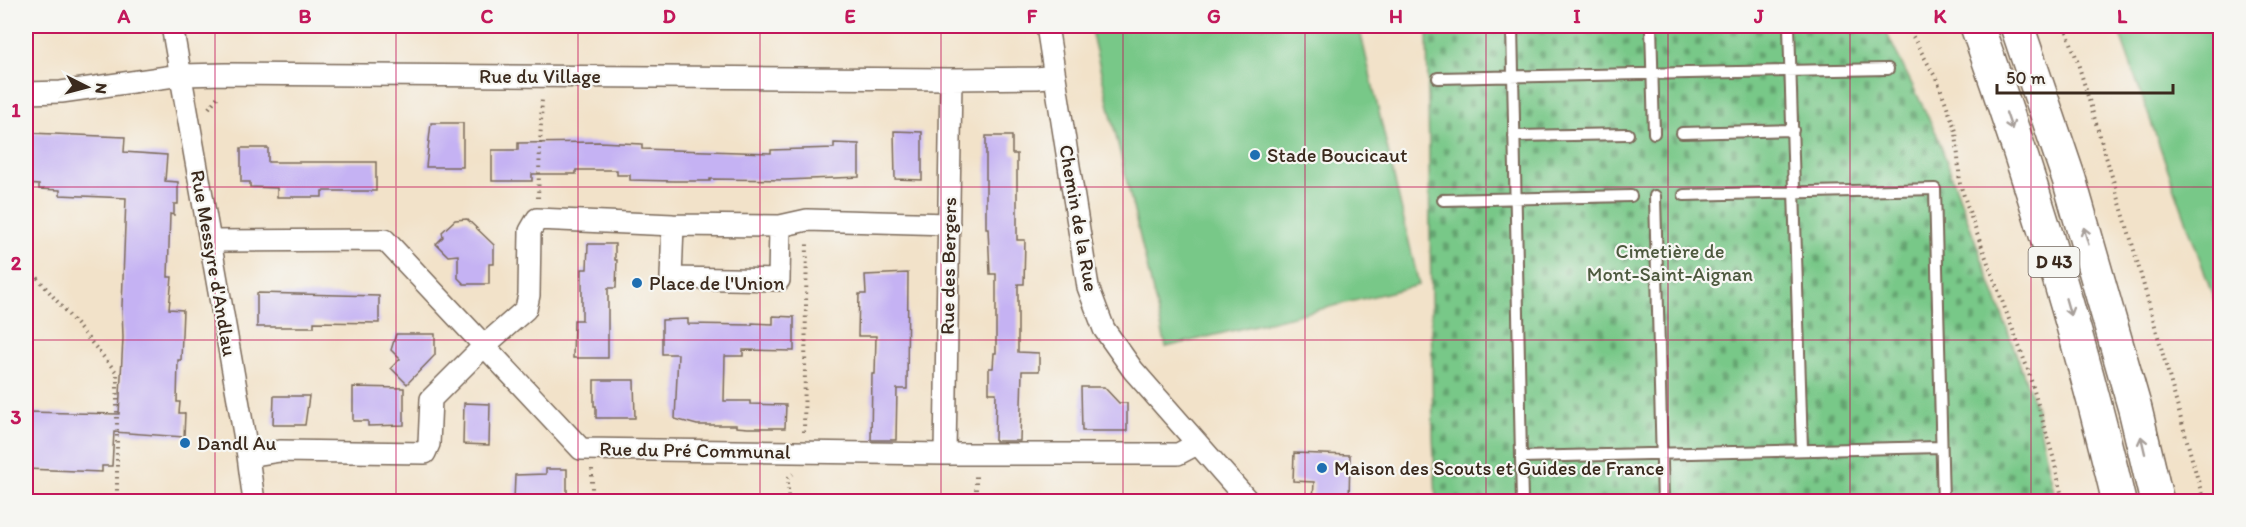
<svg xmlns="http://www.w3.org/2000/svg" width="2246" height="527" viewBox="0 0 2246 527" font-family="Itim,sans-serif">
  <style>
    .green { fill: #78c888; stroke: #5a7953; stroke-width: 1.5 }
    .cemetery { fill: url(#cemetery-stones); stroke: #5a7953; stroke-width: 1.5 }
    .building { fill: #c5b2f3 }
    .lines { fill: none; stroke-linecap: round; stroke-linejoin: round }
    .lane-casing { stroke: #7b6a5a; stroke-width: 14 }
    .street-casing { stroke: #7b6a5a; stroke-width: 24 }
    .highway-casing { stroke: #7b6a5a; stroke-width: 36 }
    .path { stroke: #7b6a5a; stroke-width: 4; stroke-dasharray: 1.5 4.5; stroke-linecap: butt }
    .lane { stroke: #fff; stroke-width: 10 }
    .street { stroke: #fff; stroke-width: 21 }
    .highway { stroke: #fff; stroke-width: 33 }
    .oneway { stroke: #a79f9a }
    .grid { fill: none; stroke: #c2185b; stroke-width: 1.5; stroke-opacity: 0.55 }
    .poi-dot { fill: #1f6fb2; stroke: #f6f6f2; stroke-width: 2 }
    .labels { text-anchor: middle; stroke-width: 4.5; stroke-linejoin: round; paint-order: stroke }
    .shield { fill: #f6f6f2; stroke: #73675e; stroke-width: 1.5 }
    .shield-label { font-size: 18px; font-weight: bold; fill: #3b2a1e }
    .street-label { font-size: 20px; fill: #3b2a1e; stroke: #f6f6f2 }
    .poi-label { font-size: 20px; fill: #3b2a1e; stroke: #f6f6f2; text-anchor: start }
    .park-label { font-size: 20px; fill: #4d593e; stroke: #f6f6f2 }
    .neatline { fill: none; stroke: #c2185b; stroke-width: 2 }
    .grid-label { font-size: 20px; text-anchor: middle; font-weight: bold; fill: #c2185b }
  </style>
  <defs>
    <pattern id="cemetery-stones" width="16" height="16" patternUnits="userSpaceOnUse" patternTransform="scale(1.5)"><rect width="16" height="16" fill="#78c888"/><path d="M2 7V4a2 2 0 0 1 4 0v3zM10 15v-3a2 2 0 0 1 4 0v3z" fill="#64a36f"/></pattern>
  </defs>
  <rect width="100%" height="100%" fill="#f6f6f2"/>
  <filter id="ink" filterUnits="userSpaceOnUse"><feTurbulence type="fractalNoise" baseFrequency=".0167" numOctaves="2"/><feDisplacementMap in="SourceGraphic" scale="12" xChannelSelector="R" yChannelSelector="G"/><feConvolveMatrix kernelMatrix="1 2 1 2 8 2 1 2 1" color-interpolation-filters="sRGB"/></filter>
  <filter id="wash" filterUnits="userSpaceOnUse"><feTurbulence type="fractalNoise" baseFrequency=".008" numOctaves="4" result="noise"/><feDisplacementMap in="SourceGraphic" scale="24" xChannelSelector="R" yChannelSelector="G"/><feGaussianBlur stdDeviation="1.35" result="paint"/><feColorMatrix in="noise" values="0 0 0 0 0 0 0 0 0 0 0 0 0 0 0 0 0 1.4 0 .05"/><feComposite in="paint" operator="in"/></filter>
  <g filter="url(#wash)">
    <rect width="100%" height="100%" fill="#f2e2c9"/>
    <!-- green -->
    <path class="green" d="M1090,26H1359L1419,285L1166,347Z
      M2117,26H2220V316Z"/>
    <!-- cemetery -->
    <path class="cemetery" d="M1427,26H1883L1937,135L2035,406L2056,501H1436L1433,436Z"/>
    <g id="blocks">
      <!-- building -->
      <path class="building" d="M431,123H463V167H426Z
        M894,131L922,132V180L895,179Z
        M30,133L125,137L124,152L167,155L165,181L178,182V204H174V215L170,214L168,277H172L169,309L183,310L181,360H178L177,402H180L179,413H185L184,437L114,432L112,466H102V472L26,469V412L119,414L123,338L122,306L126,198L60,195V190L39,189V185L26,184V151H29Z
        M986,136H1012V154H1017V240H1025L1024,284H1018V352L1039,353V371H1022L1020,441H995L996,393H989V368H993L994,353H996V274H990L988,228H986Z
        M599,142L642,144V149L771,153V150L834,148V143L859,144V177L785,180L710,179V181H674L630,180V175H617V170H576V174H532V181H492V150H518V143Z
        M241,148H268V162H376V191H322V197H277V188L250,187V182H241Z
        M467,219L494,245V264H489V284H464L458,278V255L448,256L436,244L443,237L442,232L455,220Z
        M588,244H615V260H617L616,288H608V358H573L574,320H582V269H587Z
        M908,273L907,389H897L896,440H871L872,374H875L876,336H858L859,294H866L865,275Z
        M257,293L379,296V323L314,322V327H257Z
        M773,316L794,317V351L743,350V356H725L724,401H750V404L786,405L785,428H748L736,427V425H697L675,419L678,354H662V320L688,319V324L752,325V323L773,324Z
        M396,334H435V355L407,384L391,368L400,359L391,350Z
        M594,380H634L635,418H596V406H594Z
        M353,387L404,388V425L368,426V421H353Z
        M1081,387H1104L1119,403H1127V431H1082Z
        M274,396H309L305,425H273Z
        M464,403L490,404L489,445L463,444Z
        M1294,453L1350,455L1349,501H1313L1314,482L1293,481Z
        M546,469H567V499H559V501H514L515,475L546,474Z"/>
    </g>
  </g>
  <g filter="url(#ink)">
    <use href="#blocks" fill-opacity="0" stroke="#7b6a5a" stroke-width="1.5"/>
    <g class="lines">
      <!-- lane casing -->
      <g class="lane-casing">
        <path id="lane" d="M1512,26L1521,457L1941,447
          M1651,26L1654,133
          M1789,26L1802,450
          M1438,78L1888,69
          M1682,133L1793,130
          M1514,136L1628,134
          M1684,195L1935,189L1943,502
          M1655,196L1663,502
          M1443,200L1631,196
          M1521,457L1522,502"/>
      </g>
      <!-- street casing -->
      <g class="street-casing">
        <path id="street" d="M172,26L248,456L254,502
          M1047,26L1088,287L1104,329L1133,370L1249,502
          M26,93L61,92L181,75L226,74L951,79L1037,78L1055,76
          M673,225L671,278L779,280L780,226
          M210,241L385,240L581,449L945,454H1178L1197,444
          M945,454L951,79
          M248,456L280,451L425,453L429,444L431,399L484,346L526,309L529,295L530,231L537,219L673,225L780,226L807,220L949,224"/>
      </g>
      <!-- highway casing -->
      <g class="highway-casing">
        <path id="highway" d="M1977,26C2032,182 2081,340 2119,502
          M2017,26L2069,179L2135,409L2157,502"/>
      </g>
      <!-- path -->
      <path class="path" d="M1907,26L1938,82L1956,131L1960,184L1973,223L2028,370L2054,460L2063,502
        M2065,26L2077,60L2132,243L2204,502
        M209,108L219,95
        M538,198L542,97
        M26,264L117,373V502
        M804,432L807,242
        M592,469V502
        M788,502V478L793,474
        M976,502V475"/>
      <!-- lane -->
      <use href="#lane" class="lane"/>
      <!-- street -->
      <use href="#street" class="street"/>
      <!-- highway -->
      <use href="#highway" class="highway"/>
    </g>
    <!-- one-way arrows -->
    <defs><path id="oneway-shaft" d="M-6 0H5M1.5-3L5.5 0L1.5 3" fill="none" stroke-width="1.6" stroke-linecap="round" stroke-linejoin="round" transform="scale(1.5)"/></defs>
    <g class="oneway">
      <use href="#oneway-shaft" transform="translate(2009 121) rotate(71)"/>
      <use href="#oneway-shaft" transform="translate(2086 236) rotate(-106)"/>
      <use href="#oneway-shaft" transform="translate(2068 307) rotate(74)"/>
      <use href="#oneway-shaft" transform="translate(2143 445) rotate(-103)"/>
    </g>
  </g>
  <!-- grid -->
  <path class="grid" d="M215,26V502M396,26V502M578,26V502M760,26V502M941,26V502M1123,26V502M1305,26V502M1486,26V502M1668,26V502M1850,26V502M2031,26V502M26,187H2220M26,340H2220"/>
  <!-- markers -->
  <g class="poi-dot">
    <circle cx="1255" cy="155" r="6"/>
    <circle cx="637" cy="283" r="6"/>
    <circle cx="185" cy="443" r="6"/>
    <circle cx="1322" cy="468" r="6"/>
  </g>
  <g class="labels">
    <!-- shield labels -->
    <rect class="shield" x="2028.5" y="247" width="51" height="30" rx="4.5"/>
    <g class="shield-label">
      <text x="2054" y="268">D 43</text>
    </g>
    <!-- street labels -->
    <g class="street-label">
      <text x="540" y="83">Rue du Village</text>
      <text transform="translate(1079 218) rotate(80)" y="7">Chemin de la Rue</text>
      <text transform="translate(214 263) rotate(80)" y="7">Rue Messyre d'Andlau</text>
      <text transform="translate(948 266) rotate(-89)" y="7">Rue des Bergers</text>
      <text transform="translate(695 450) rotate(1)" y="7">Rue du Pré Communal</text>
    </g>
    <!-- poi labels -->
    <g class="poi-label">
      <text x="1267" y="162">Stade Boucicaut</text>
      <text x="649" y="290">Place de l'Union</text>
      <text x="197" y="450">Dandl Au</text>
      <text x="1334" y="475">Maison des Scouts et Guides de France</text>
    </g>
    <!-- park labels -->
    <g class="park-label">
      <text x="1670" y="258">Cimetière de<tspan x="1670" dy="23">Mont-Saint-Aignan</tspan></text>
    </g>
  </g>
  <!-- margin -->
  <rect width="2246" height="527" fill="none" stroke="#f6f6f2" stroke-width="66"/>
  <!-- north arrow -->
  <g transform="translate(87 87) rotate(96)" stroke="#f6f6f2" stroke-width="4.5" paint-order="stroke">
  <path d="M0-4.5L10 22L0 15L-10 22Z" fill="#3b2a1e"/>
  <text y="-9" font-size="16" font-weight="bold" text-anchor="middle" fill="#3b2a1e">N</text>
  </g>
  <!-- scale -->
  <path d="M1997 84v9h176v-9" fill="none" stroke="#3b2a1e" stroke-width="3"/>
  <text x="2006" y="84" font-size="18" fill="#3b2a1e" stroke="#f6f6f2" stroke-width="4.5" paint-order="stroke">50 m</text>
  <rect x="33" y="33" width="2180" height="461" class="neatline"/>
  <g class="grid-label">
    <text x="124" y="23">A</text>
    <text x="305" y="23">B</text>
    <text x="487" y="23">C</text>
    <text x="669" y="23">D</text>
    <text x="850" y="23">E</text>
    <text x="1032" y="23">F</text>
    <text x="1214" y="23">G</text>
    <text x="1396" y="23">H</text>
    <text x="1577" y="23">I</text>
    <text x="1759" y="23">J</text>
    <text x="1940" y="23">K</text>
    <text x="2122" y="23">L</text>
    <text x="16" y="117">1</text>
    <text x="16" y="270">2</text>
    <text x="16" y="424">3</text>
  </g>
</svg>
